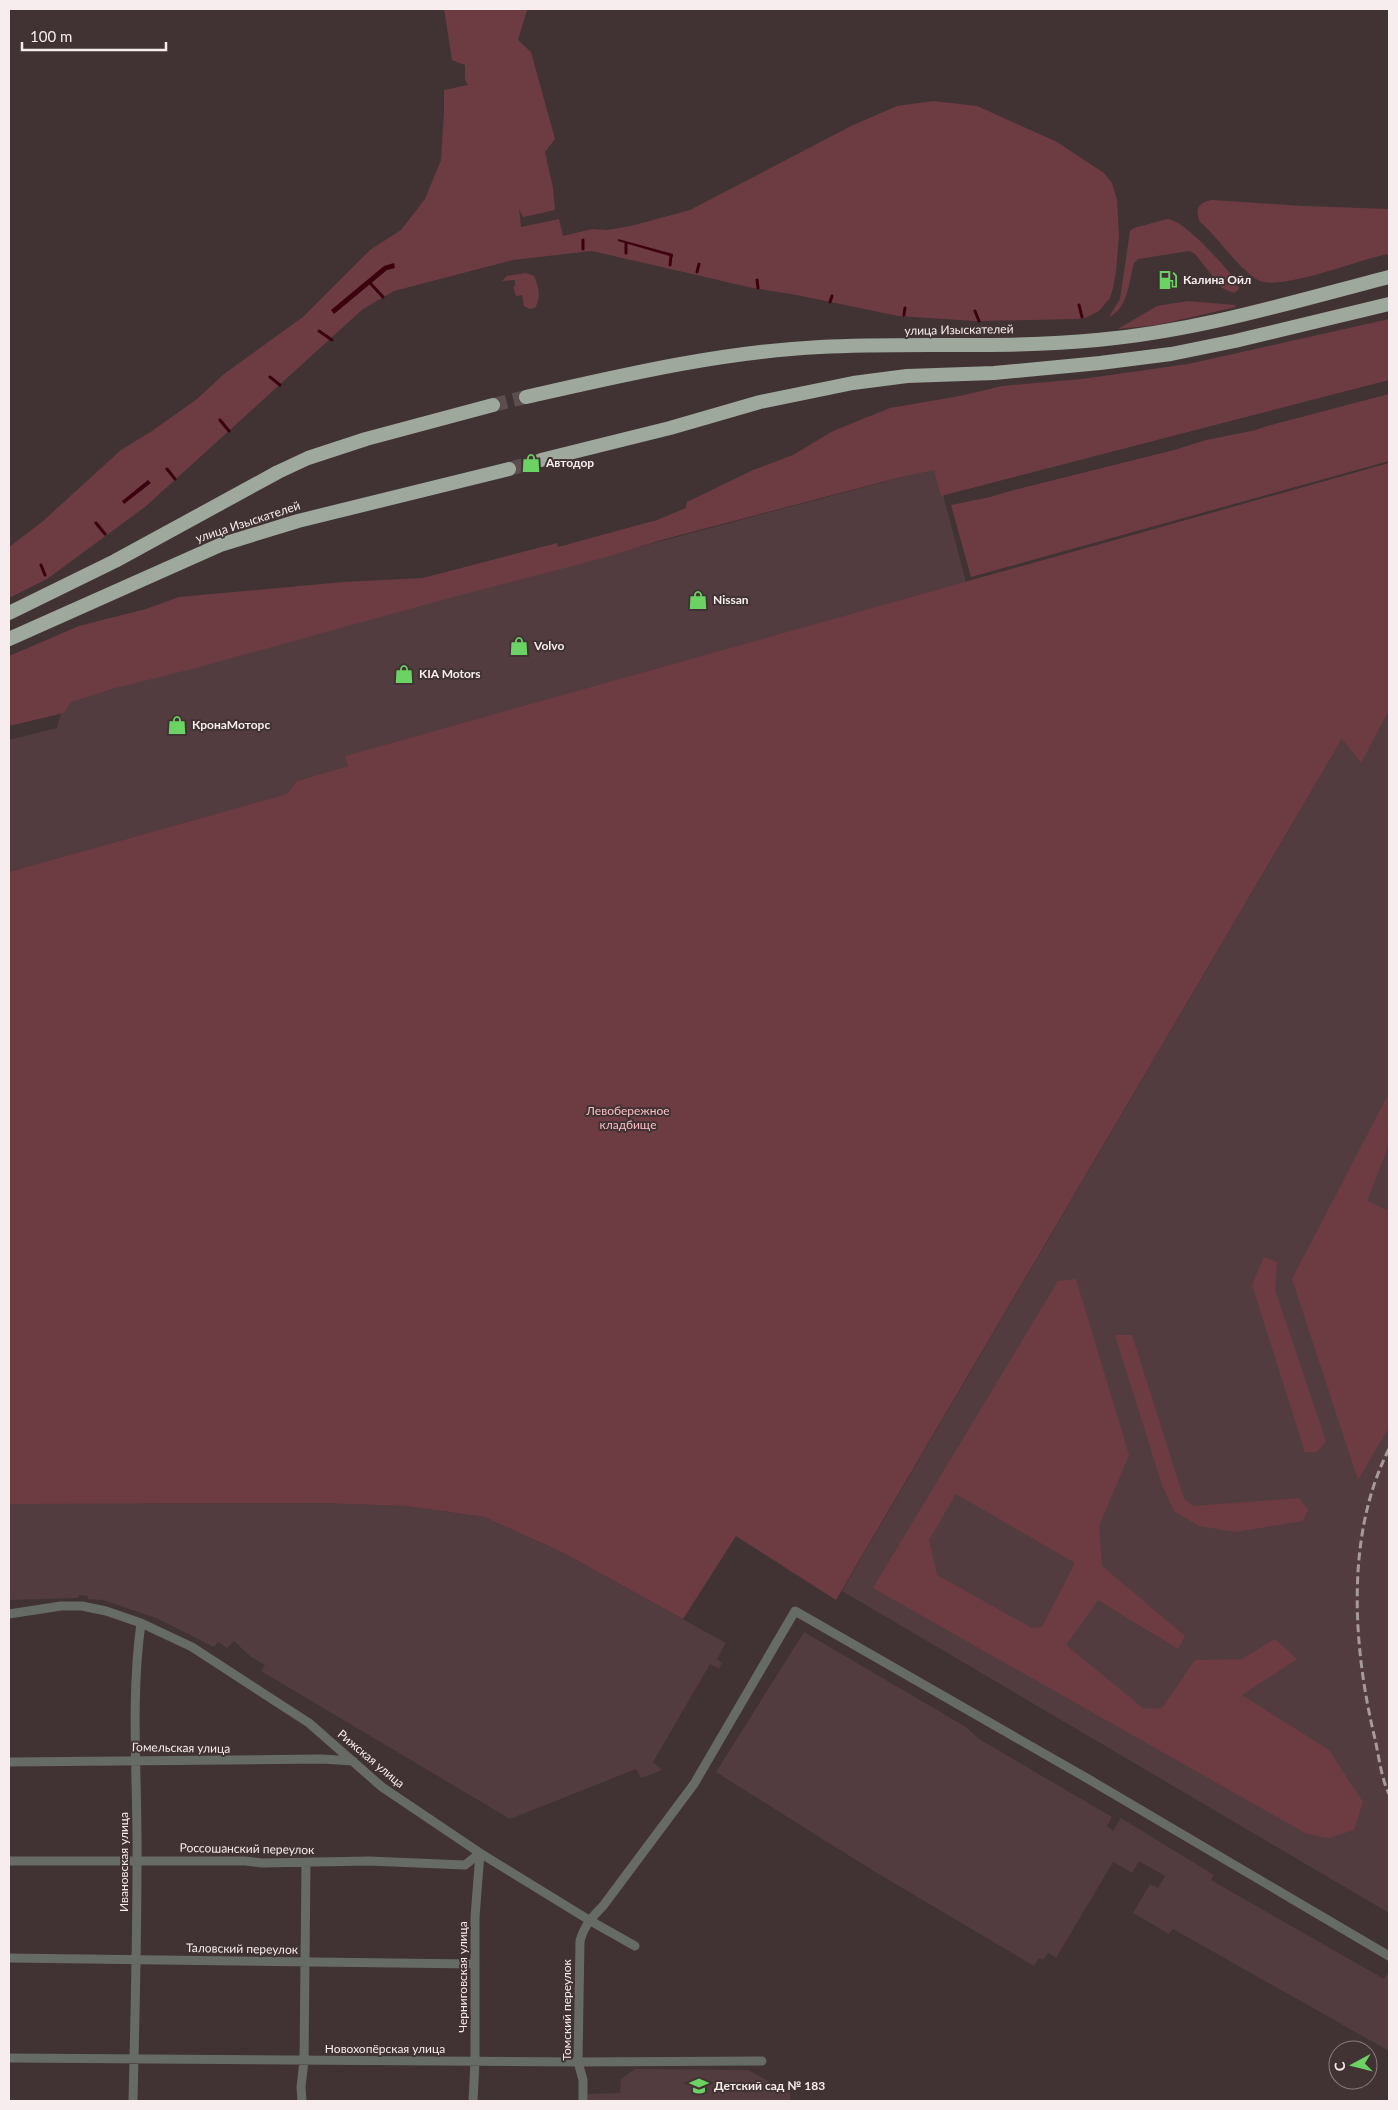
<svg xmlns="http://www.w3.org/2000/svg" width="1398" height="2110" viewBox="0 0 1398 2110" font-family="Lato,sans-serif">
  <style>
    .built { fill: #523c3f }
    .green { fill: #6d3c43; fill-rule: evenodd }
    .water { fill: #3c000f }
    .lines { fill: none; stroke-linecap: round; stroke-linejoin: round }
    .stream { stroke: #3c000f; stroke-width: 3 }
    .trunk-tunnel { stroke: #5c4e4f; stroke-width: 14; stroke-dasharray: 14 7; stroke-linecap: butt }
    .minor { stroke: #666b66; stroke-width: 9 }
    .trunk { stroke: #9ea89d; stroke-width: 14 }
    .rail { stroke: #a69a9b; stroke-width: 3; stroke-dasharray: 8 4; stroke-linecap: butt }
    .labels { text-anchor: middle; stroke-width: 4; stroke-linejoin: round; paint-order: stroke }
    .poi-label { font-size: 12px; font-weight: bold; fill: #f7edee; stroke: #413233; text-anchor: start }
    .street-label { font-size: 12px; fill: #f7edee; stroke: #413233 }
    .park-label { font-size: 12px; fill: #fdbdc4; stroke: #413233 }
  </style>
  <rect width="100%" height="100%" fill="#413233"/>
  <!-- built -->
  <path class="built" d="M936,468L966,582L346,756L348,766L297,781L288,794L9,872V740L57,728L64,702L309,635Z
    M1389,659V1913L842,1591Z
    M322,1503L406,1506L484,1517L560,1551L726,1643L717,1659L722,1663L719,1669L710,1664L653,1762L662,1770L641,1778L636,1769L510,1819L261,1671L265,1665L251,1657L234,1641L227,1648L218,1642L214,1647L156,1618L103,1600L88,1599V1596L79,1595L78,1598L9,1600V1504Z
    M804,1632L966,1727L979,1739L1112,1817L1107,1826L1113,1831L1121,1818L1214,1875L1211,1880L1384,1979L1389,1970V2051L1173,1929L1169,1934L1133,1913L1150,1884L1158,1888L1165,1876L1139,1861L1132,1873L1113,1862L1056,1958L1048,1953L1043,1960L1039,1958L1034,1966L872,1870L716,1772Z
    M635,2069L748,2070L790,2093V2101H588V2094L620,2093L621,2079Z"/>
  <!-- green -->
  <path class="green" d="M444,9H527V10L518,40L531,52L555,139L545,152L553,188L555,210L523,217L519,209L521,227L559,219L563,236L592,229L607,230L631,226L690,210L851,126L897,106L933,101L977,106L1057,142L1104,173L1112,183L1117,200L1119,235L1116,272L1113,288L1110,298L1099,311L1085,318L1077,319L975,321L898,316L797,295L753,288L592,251L513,260L394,291L363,309L145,507L47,579L9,598V547L42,522L121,450L152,431L197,399L224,374L303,317L370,250L401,230L425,199L441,160L444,111V90L468,85L465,80V65L452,60Z
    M1212,200L1303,206L1389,209V254C1362,258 1276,294 1256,279C1234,264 1220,239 1200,222C1194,209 1199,202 1212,200Z
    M1167,219C1186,220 1225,268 1238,282L1239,289L1234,293L1222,288L1195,254L1189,251L1138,259L1134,263C1129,281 1128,309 1109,317L1120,299L1130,231L1134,228Z
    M526,273L534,276C539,286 541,298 535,308L530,309L524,306L522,295L516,296L513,287L515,286V280L502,281L507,276Z
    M1188,301L1235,305L1236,307L1157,325L1118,329L1157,306Z
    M1389,319V380L941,496L934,470L897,478L665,539L603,558L442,600L192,669L112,689L71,702L64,713L9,726V656L79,626L146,609L179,597L343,582L423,578L557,543L558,547L657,520L686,508L687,502L753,470L793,455L833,431L890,408L960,396L1002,386L1082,379L1188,364Z
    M1389,394V461L971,577L951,505L990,497L1014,490L1174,450L1206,440L1256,430L1267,426Z
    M1389,463V710L1361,763L1342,739L836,1600L736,1536L683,1619L560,1551L484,1517L406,1506L322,1503L9,1504V872L287,794L297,781L348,766L345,756Z
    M1389,1093V1145L1367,1201L1389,1211V1427L1358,1480L1292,1279Z
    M1264,1257L1277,1262L1275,1290L1326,1441L1317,1452H1305L1252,1285Z
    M1076,1279L1129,1455L1099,1526L1102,1566L1185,1636L1178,1649L1098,1600L1066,1645L1144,1709L1162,1708L1195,1660L1242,1659L1275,1639L1297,1659L1242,1695L1329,1750L1363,1802L1354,1830L1329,1838L1307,1834L873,1588L1058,1281ZM956,1494L1075,1563L1042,1627L1032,1628L937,1575L929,1540Z
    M1115,1335H1132L1184,1499L1193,1506L1299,1498L1308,1510L1303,1521L1235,1532L1199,1526L1174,1511L1162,1485Z"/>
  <!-- water -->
  <path class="water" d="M618,239L673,254V257L618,241Z
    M394,263L395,268L387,270L334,314L331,310L384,266Z
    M148,480L151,483L124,504L122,501Z"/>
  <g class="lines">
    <!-- stream -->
    <path class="stream" d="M626,244V253
      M583,249V240
      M670,265L671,256
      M697,272L699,264
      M757,280L758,288
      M371,284L383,297
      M830,302L832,296
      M1079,305L1082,317
      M975,311L979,321
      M904,315L905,308
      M319,331L332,340
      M270,377L280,385
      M220,420L229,431
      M167,469L175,479
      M96,523L105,534
      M41,565L45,575"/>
    <!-- trunk-tunnel -->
    <path class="trunk-tunnel" d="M493,405L526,397
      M509,469L541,460"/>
    <!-- minor -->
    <path class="minor" d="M9,1614L61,1606H82L106,1611L141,1623L192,1647L309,1723L382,1787L480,1853L589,1920L635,1946
      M9,1762L322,1759L353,1761
      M9,1861H245L262,1863L369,1861L465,1865L480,1853
      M9,1958L475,1964
      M9,2058L578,2062L762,2061
      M133,2101C135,2021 137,1942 137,1862C138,1782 130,1702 141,1623
      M302,2101L301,2087L304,2061L306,1863
      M473,2101L475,2061V1917L480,1853
      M583,2101V2080L578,2062L580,1941C584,1926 592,1917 603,1906L694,1784L795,1611L1090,1780L1389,1956"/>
    <!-- trunk -->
    <path class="trunk" d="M526,397C623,375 720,352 820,347C913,342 1005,349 1097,340C1198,331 1292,302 1389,277
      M541,460L670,428L760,402L853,383L907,376L994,373L1100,363L1171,354L1235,341L1389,304
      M9,613L115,561L278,472L308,458L366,439L493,405
      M9,639L220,545L298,521L509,469"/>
    <!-- rail -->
    <path class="rail" d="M1389,1449C1345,1535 1353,1648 1375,1739C1379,1757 1381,1777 1389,1794"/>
  </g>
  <!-- icons -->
  <defs>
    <g id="fuel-bare" transform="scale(1.5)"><path d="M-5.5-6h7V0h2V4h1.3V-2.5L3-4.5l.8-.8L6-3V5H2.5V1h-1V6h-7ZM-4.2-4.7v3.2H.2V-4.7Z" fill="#6ad363" stroke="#413233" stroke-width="2.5" paint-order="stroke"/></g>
    <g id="shop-bare" transform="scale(1.5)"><path d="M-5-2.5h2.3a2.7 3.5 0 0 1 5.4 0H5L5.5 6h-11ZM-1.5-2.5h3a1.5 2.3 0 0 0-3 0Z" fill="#6ad363" stroke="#413233" stroke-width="2.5" paint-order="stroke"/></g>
    <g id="school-bare" transform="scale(1.5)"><path d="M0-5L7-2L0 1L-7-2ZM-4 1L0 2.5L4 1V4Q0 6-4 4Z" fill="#6ad363" stroke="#413233" stroke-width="2.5" paint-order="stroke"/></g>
  </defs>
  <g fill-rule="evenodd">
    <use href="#fuel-bare" x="1168" y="280"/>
    <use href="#shop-bare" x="531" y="463"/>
    <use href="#shop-bare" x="698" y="600"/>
    <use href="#shop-bare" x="519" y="646"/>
    <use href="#shop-bare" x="404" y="674"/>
    <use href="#shop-bare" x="177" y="725"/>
    <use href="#school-bare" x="699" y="2086"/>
  </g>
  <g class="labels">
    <!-- poi labels -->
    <g class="poi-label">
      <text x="1183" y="284">Калина Ойл</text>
      <text x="546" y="467">Автодор</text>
      <text x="713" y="604">Nissan</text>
      <text x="534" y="650">Volvo</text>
      <text x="419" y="678">KIA Motors</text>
      <text x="192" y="729">КронаМоторс</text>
      <text x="714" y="2090">Детский сад № 183</text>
    </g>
    <!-- street labels -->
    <g class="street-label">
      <text transform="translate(959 330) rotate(-1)" y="4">улица Изыскателей</text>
      <text transform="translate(248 522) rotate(-18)" y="4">улица Изыскателей</text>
      <text transform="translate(181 1748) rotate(1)" y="4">Гомельская улица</text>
      <text transform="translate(371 1759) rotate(40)" y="4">Рижская улица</text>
      <text transform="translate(247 1849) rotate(1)" y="4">Россошанский переулок</text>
      <text transform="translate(124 1862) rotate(-90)" y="4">Ивановская улица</text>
      <text transform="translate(242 1949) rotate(1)" y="4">Таловский переулок</text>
      <text transform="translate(463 1977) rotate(-90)" y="4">Черниговская улица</text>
      <text transform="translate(567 2010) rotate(-90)" y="4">Томский переулок</text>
      <text x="385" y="2053">Новохопёрская улица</text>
    </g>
    <!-- park labels -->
    <g class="park-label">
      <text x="628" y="1115">Левобережное<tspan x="628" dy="14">кладбище</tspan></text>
    </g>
  </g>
  <!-- border -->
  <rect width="1398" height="2110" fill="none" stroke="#f7edee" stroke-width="20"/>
  <!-- north arrow -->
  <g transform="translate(1353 2065) rotate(263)"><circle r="24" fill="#413233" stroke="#8a7d7e"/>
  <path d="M0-4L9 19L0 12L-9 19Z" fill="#6ad363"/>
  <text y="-8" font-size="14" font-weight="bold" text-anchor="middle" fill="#f7edee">С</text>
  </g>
  <!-- scale -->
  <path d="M22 42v8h144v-8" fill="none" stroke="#f7edee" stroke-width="2.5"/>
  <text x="30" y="42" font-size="15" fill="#f7edee" stroke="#413233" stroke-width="4" paint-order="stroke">100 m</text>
</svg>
